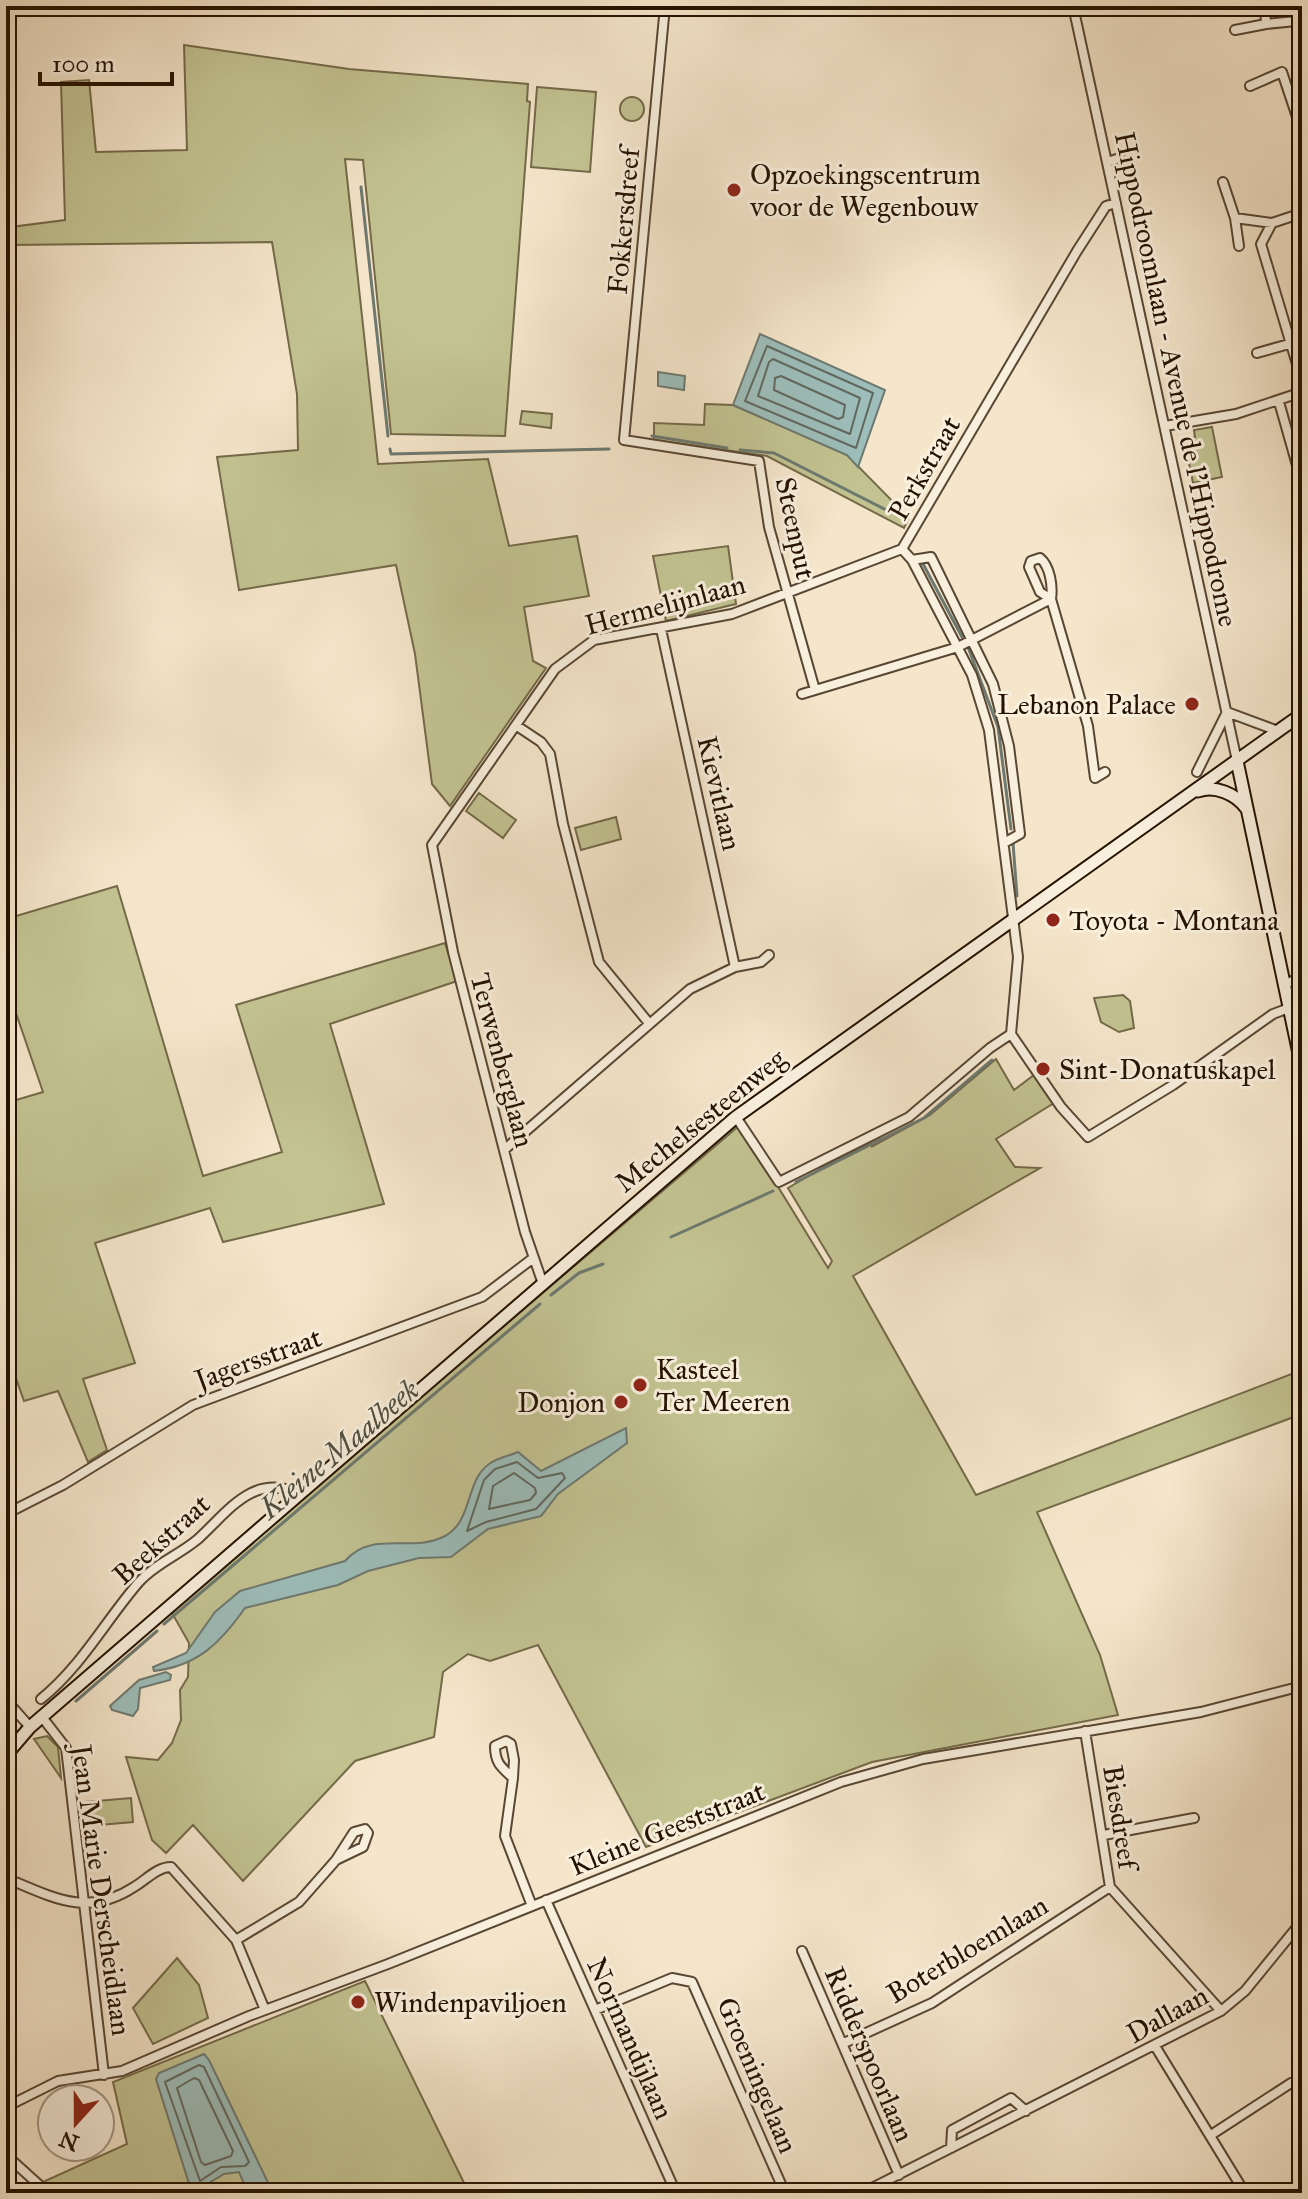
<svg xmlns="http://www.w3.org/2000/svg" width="1308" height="2199" viewBox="0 0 1308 2199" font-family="'IM FELL Great Primer',serif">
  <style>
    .green { fill: #c3c392; stroke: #746a49; stroke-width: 2 }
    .water { fill: #9dbebb; stroke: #6d7970; stroke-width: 2 }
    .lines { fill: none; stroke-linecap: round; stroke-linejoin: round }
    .shore { stroke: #60685e; stroke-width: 2 }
    .stream { stroke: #6d7970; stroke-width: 3 }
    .street-casing { stroke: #584733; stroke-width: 12 }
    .secondary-casing { stroke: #241200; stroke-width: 15 }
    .street { stroke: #f8efdd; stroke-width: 8 }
    .secondary { stroke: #f8efdd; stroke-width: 11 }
    .poi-dot { fill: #8f2418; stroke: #f8efdd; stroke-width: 3 }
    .labels { text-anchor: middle; stroke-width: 6; stroke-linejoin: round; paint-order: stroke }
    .poi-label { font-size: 28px; fill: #241200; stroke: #f8efdd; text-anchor: start }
    .street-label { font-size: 28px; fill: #241200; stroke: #f8efdd }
    .water-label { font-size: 30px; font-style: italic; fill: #4e4e41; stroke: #f8efdd }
  </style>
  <rect width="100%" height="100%" fill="#f5e6cb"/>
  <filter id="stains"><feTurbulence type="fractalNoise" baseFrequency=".0025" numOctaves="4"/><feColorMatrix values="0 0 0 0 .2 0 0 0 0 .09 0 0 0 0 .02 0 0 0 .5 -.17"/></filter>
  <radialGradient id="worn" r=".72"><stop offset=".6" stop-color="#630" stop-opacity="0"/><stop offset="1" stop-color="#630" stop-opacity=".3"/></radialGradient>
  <!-- green -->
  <path class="green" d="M184,45L349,69L528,84L527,101L530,102L505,436L391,434L363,160L345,159L378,464L488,459L509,546L577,536L589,596L524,607L533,661L546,668L450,806L432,784L415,654L396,565L239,590L217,457L298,450L297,394L272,242L11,245V227L65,220L61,82L89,80L96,152L187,150Z
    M537,87L596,92L590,172L531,167Z
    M620 109a12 12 0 1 1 24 0a12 12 0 1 1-24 0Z
    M705,404L733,405L847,455L909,518L904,528L767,456L654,440V423L704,425Z
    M522,411L552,414L551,428L520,424Z
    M1212,427L1222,477L1193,483L1184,439L1195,437L1194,430Z
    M728,546L736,604L666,621L653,556Z
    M479,793L516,820L503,838L466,811Z
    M616,817L621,839L581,850L575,828Z
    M117,886L203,1176L282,1152L236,1005L445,943L457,981L330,1024L384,1204L223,1242L210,1208L95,1243L135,1363L83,1379L107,1450L88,1462L58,1391L24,1401L6,1350V1103L43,1092L6,984V919Z
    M1123,995L1130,1001L1134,1028L1119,1032L1101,1022L1094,998Z
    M996,1059L1014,1090L1034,1075L1054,1103L996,1139L1015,1167L1040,1168L853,1276L976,1495L1302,1370V1414L1037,1512L1100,1655L1118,1715L872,1762L646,1847L538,1645L490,1661L468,1654L443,1672L434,1737L355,1761L243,1881L193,1825L166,1853L152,1840L126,1757L158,1760L172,1743L181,1720L180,1690L188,1677L189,1643L172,1613L210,1576L740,1125L828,1268L832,1261L788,1188L839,1158L881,1139L871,1147L930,1115Z
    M47,1736L58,1747L61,1778L34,1739Z
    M131,1798L133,1822L88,1826L86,1802Z
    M177,1958L199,1985L208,2018L153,2044L133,2008Z
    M365,1981L469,2193H58L45,2181L127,2144L113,2082Z"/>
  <!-- water -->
  <path class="water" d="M760,334L885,390L858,467L847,455L733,405Z
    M658,372L685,376L684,390L658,386Z
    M626,1428L627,1443L558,1494L541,1516L488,1529L451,1557L419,1558L368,1571L338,1585L245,1608C221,1642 198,1666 154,1671L153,1667L186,1653L215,1612L240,1591L345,1561C373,1529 411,1554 445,1536C473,1521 465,1481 489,1464C497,1458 509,1456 518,1452L541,1471Z
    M166,1672L171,1675L170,1680L140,1688L138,1709L133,1716L112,1710L110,1706L139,1680Z
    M204,2054L209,2060L273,2193H248L239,2172L224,2174L209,2183L212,2193H192L156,2079L159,2073Z"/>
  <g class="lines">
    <!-- shore -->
    <path class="shore" d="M767,346L873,393L856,448L745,401Z
      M773,359L860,398L850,434L758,396L769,362Z
      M781,376L845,405L843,417L838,419L774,390L775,378Z
      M517,1462L538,1478L562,1473L565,1478L536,1509L486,1522L467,1531L484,1480L495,1469Z
      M514,1473L535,1488L536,1493L530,1500L489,1509L493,1486Z
      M199,2065L204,2067L249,2162L245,2166L221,2167L200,2181L165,2082Z
      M194,2078L199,2080L233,2151L231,2156L205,2165L201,2162L177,2088Z"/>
    <!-- stream -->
    <path class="stream" d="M361,187L388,436
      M652,436L727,448
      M390,449L391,454L609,449
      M740,450L774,453L902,518
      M922,562L962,637
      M968,647L998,727L1011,829
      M1013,843L1017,896
      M796,1182L924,1118L992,1060
      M671,1237L773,1191
      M551,1295L579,1273L603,1264
      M164,1624L540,1304
      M76,1701L157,1631"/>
    <!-- street casing -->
    <g class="street-casing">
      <path id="street" d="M665,6L624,440L759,461L769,527L815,690
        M1073,6L1237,761
        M1265,6L1266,24L1296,21L1302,17
        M1235,30L1266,24
        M1250,86L1282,72L1302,132
        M1107,162L1120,158
        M1223,182L1235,218L1239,246
        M1302,213L1272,223L1261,244L1302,381
        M1235,218L1272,223
        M1257,353L1289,344
        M1279,402L1302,483
        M1165,426L1236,414L1302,392
        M902,549L912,560L972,675L989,730L1018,957L1011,1034L1061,1107L1088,1137L1173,1085L1273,1014L1289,1008
        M902,549L1077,251L1106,206L1116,203
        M912,560L931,557L993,684L1009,746L1020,834L1004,843
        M1051,599L1040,592L1029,567L1031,561L1040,558C1050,566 1053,586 1051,599L1088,726L1095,778L1105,772
        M661,629L735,967
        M802,694L958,647L1051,599
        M1227,712L1278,731
        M517,726L541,742L550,754L563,824L599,962L648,1022
        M1197,772L1227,712
        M1284,985L1302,976
        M736,1117L779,1182L909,1117L990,1048L1011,1034
        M504,1150L690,989L735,967L761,962L769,955
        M543,1284L525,1232L453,952L432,845L555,669L594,640L732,614L902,549
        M6,1514L63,1485L193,1405L482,1297L532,1259
        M41,1699C81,1667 106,1620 139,1582C155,1564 179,1555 198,1539C229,1511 253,1472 300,1494
        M6,1700L30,1727
        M42,1717L66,1748L104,2075
        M1085,1731L1110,1887L1221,2011
        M506,1741L511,1744L514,1760L513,1778C501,1767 495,1763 495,1746Z
        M513,1778L505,1836L532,1906
        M1104,1835L1194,1818
        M6,1878C52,1897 87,1918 134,1887C146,1880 157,1867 171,1867L236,1940L265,2010
        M546,1900L676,2193
        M236,1940L299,1902L336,1860L363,1847L368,1833L365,1829L354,1832L336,1860
        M802,1951L899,2175
        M595,2010L672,1978L692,1982L785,2193
        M844,2043L932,2003L1110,1887
        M1155,2046L1245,2193
        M6,2107L58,2081L122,2071L249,2016L388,1964L841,1782L923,1759L1201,1712L1302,1686
        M1211,2135L1291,2083
        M951,2148L952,2130L1011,2098L1026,2111
        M6,2155L48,2193
        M862,2193L1221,2011L1245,1991L1302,1921
        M1284,2193L1302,2187"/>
    </g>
    <!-- secondary casing -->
    <g class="secondary-casing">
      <path id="secondary" d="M1237,761L1302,1068
        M1198,791C1215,785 1236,794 1246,808
        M6,1755L30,1727L736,1117L1302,714"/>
    </g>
    <!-- street -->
    <use href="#street" class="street"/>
    <!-- secondary -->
    <use href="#secondary" class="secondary"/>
  </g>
  <!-- markers -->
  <g class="poi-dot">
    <circle cx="734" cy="190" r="8"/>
    <circle cx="1192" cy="704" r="8"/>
    <circle cx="1053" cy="920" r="8"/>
    <circle cx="1043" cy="1069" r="8"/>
    <circle cx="640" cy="1385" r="8"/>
    <circle cx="621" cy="1402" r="8"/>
    <circle cx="358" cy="2002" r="8"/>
  </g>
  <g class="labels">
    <!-- poi labels -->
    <g class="poi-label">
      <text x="750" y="184">Opzoekingscentrum<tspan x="750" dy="32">voor de Wegenbouw</tspan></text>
      <text x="1176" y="714" text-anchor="end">Lebanon Palace</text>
      <text x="1069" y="930">Toyota - Montana</text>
      <text x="1059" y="1079">Sint-Donatuskapel</text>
      <text x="656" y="1379">Kasteel<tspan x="656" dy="32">Ter Meeren</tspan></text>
      <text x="605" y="1412" text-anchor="end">Donjon</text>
      <text x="374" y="2012">Windenpaviljoen</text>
    </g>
    <!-- street labels -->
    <g class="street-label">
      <text transform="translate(623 221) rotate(-85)" y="10">Fokkersdreef</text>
      <text transform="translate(1177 379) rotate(78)" y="10">Hippodroomlaan - Avenue de l'Hippodrome</text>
      <text transform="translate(924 468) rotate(-60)" y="10">Perkstraat</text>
      <text transform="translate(796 528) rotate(78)" y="10">Steenput</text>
      <text transform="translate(665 604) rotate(-15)" y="10">Hermelijnlaan</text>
      <text transform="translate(720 793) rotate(77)" y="10">Kievitlaan</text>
      <text transform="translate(503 1060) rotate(75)" y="10">Terwenberglaan</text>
      <text transform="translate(700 1120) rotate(-39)" y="10">Mechelsesteenweg</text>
      <text transform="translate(258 1358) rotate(-20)" y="10">Jagersstraat</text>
      <text transform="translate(161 1539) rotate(-42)" y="10">Beekstraat</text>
      <text transform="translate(1121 1817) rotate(81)" y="10">Biesdreef</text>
      <text transform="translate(667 1828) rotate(-22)" y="10">Kleine Geeststraat</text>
      <text transform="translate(102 1890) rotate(82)" y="10">Jean Marie Derscheidlaan</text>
      <text transform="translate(967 1949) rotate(-31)" y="10">Boterbloemlaan</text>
      <text transform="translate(1167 2014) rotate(-29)" y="10">Dallaan</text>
      <text transform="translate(631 2038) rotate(66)" y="10">Normandijlaan</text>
      <text transform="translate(870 2054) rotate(67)" y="10">Ridderspoorlaan</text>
      <text transform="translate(758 2075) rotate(67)" y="10">Groeningelaan</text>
    </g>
    <!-- water labels -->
    <g class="water-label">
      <text transform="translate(339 1449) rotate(-40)" y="10">Kleine Maalbeek</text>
    </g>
  </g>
  <!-- margin -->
  <rect width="1308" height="2199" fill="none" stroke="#f5e6cb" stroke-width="32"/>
  <rect x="8" y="8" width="1292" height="2183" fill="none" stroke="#241200" stroke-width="4"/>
  <rect x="16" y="16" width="1276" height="2167" fill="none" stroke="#241200" stroke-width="2"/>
  <!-- north arrow -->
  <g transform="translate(76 2123) rotate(201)"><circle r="38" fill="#f8efdd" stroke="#a39785" stroke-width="2"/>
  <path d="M0-6L14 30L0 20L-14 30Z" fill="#8f2418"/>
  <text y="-12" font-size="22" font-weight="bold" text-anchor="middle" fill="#241200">N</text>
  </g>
  <!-- scale -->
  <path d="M40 72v12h132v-12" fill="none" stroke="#241200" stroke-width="4"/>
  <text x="52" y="72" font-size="24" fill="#241200" stroke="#f8efdd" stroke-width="6" paint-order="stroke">100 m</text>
  <rect width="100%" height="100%" filter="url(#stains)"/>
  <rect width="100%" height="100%" fill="url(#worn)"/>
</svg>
